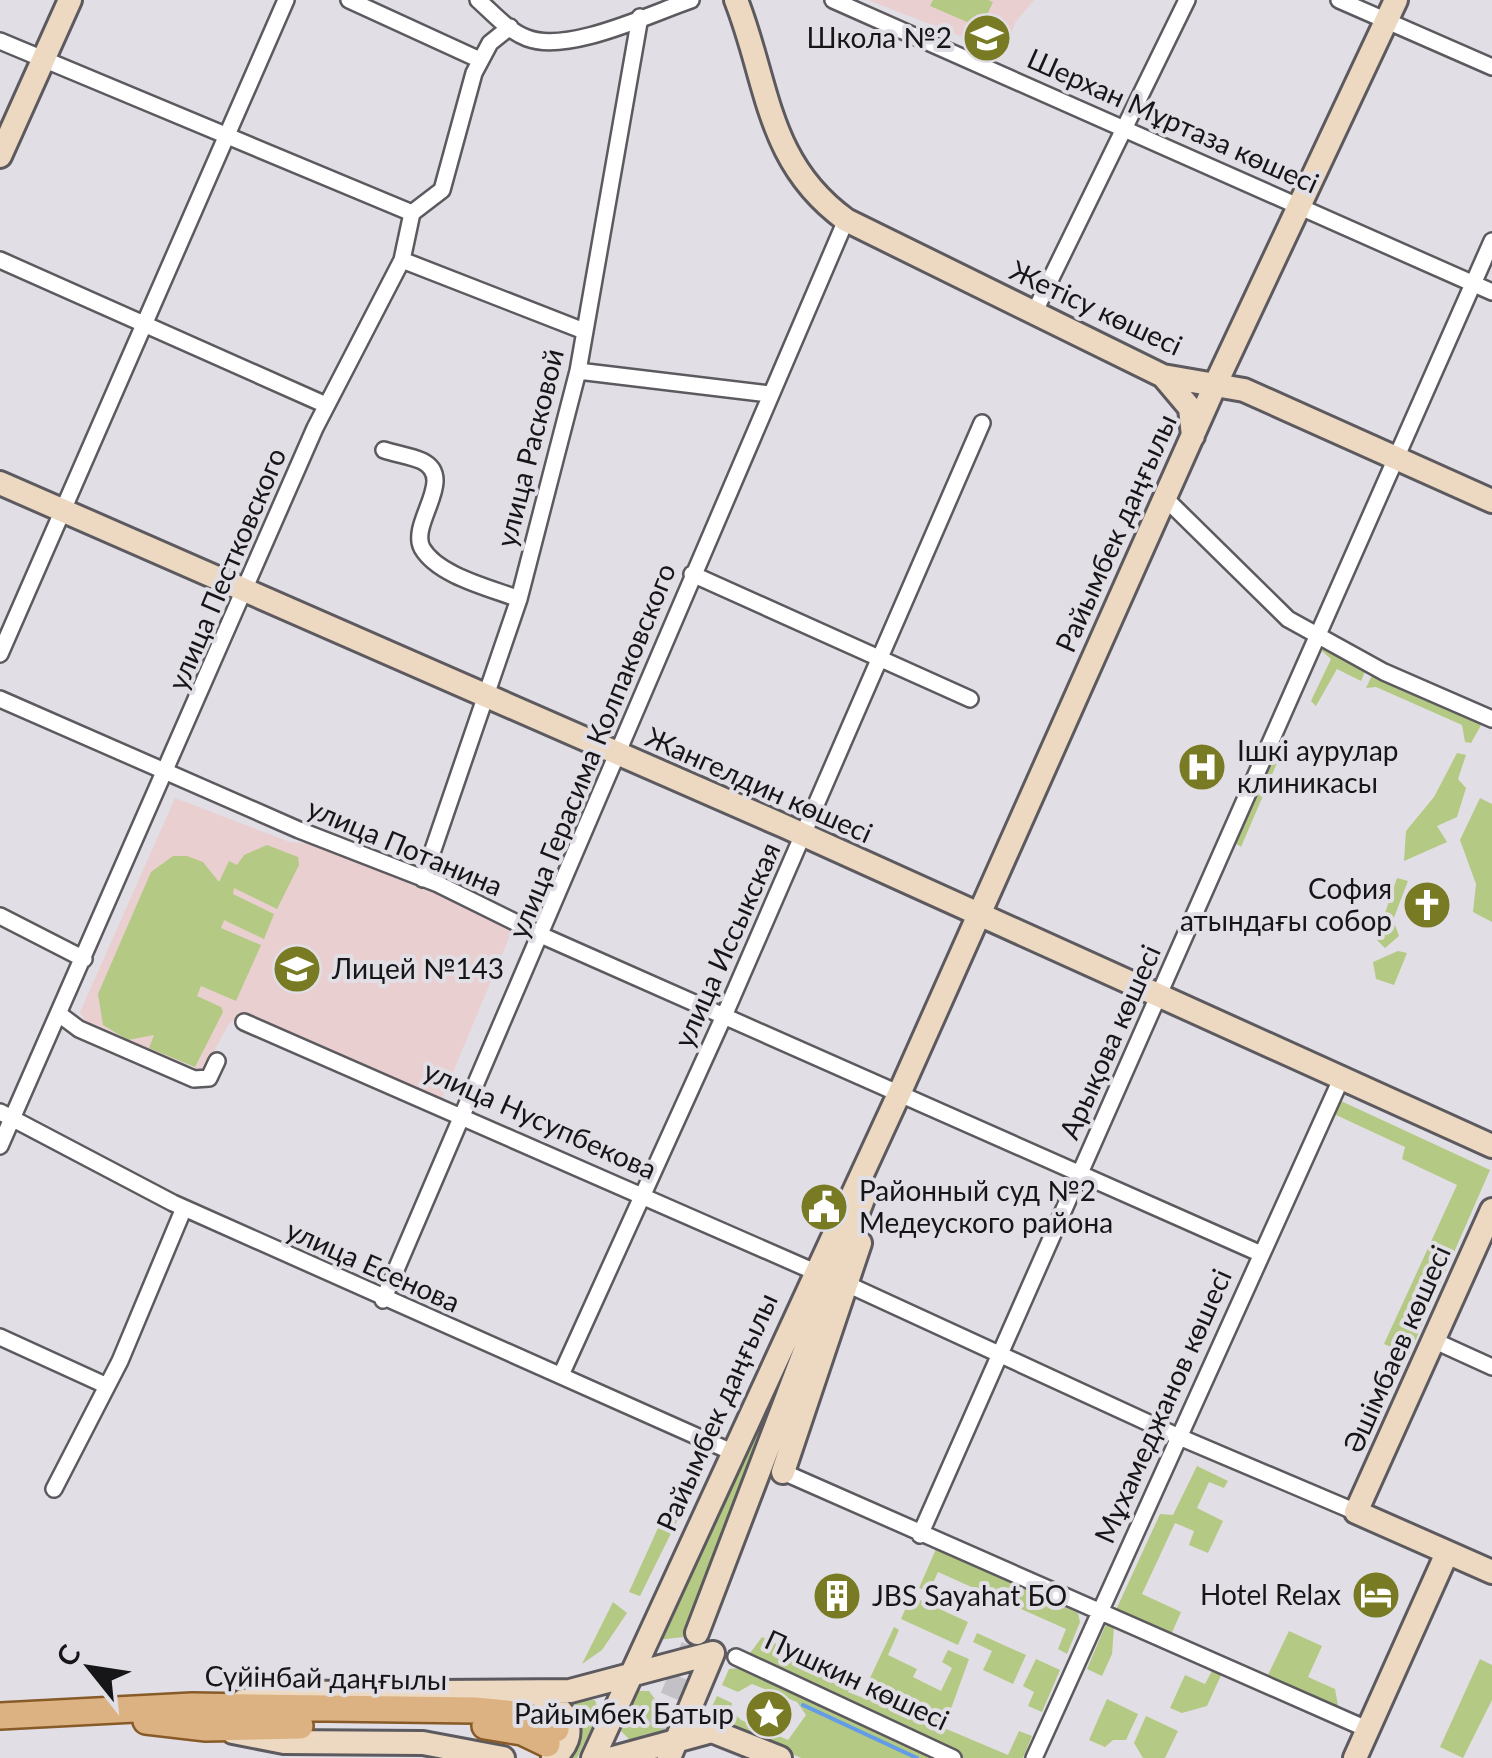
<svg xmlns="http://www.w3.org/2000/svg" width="1492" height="1758" viewBox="0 0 1492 1758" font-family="Lato,sans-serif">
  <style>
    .education { fill: #e9cfd0 }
    .green { fill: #b4c983 }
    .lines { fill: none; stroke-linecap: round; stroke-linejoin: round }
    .stream { stroke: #629be7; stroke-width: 4 }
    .secondary-tunnel { stroke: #c3c1c6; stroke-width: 22; stroke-dasharray: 22 11; stroke-linecap: butt }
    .street-casing { stroke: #5c5a5f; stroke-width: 20 }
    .secondary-casing { stroke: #5c5a5f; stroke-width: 28 }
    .primary-casing { stroke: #875a27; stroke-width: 30 }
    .street { stroke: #fff; stroke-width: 15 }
    .secondary { stroke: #edd9c1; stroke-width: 22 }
    .primary { stroke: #dcb282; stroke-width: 25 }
    .labels { text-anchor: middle; stroke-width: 8; stroke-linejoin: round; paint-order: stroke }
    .poi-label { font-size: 28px; fill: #161517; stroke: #e1dfe5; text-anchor: end }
    .street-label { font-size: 28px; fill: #161517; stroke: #e1dfe5 }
  </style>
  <rect width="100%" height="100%" fill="#e1dfe5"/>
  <!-- education -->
  <path class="education" d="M868,0H1034L1015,23L1004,53Z
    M175,798L290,842L320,845L514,926L439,1106L239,1016L228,1025L204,1071L88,1027L80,1012Z"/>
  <!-- green -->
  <path class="green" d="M933,0H988L993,2L981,28L930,6Z
    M1325,645L1367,667L1361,681L1337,669L1316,706L1311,701L1331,659L1322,651Z
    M1374,671L1484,720L1471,743L1465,742L1462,725L1376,687L1366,688Z
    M1279,742H1286L1241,847L1235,843Z
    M1457,753L1466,755L1458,779L1466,788L1457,817L1437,826L1447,842L1404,861L1406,831L1434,797Z
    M1480,798L1492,804V922L1473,912L1476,884L1460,840Z
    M267,845L298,857L299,865L277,909L234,888L233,894L274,914L264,939L224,920L221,928L261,945L236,1001L201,986L197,996L221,1007L223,1012L195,1067L149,1048L154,1035L128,1040L103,1025L98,994L151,872L173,856H187L203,862L219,882L229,861L237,865L244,855Z
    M1397,878L1408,881L1393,920L1399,936L1385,948L1376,939Z
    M1398,951L1407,953L1394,985L1376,979L1373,962Z
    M1341,1101L1490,1170L1409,1355L1384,1344L1457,1185L1402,1159L1405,1147L1336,1115Z
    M855,1196L689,1629L683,1637L658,1640Z
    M1197,1466L1228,1481L1224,1488L1209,1482L1197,1508L1223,1521L1208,1553L1189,1545L1194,1531L1175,1523L1142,1594L1181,1612L1171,1635L1116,1610L1160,1514L1173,1515Z
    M668,1506L682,1511L640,1596L629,1592Z
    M936,1549L1078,1613L1080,1622L1067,1654L1058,1649L1066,1629L938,1572L929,1592L919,1588Z
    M911,1596L968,1622L958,1645L901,1619Z
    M613,1602L627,1613L602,1650L582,1664Z
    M1106,1624L1114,1627L1112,1654L1102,1676L1087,1669Z
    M894,1627L899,1630L888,1655L917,1669L913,1677L941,1691L952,1668L942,1662L948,1650L969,1659L944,1728L1008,1755L1019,1731L1032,1736L1023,1758H801L708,1715L717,1696L732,1703L731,1710L741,1720L788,1740L806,1715L797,1702L752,1684L738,1692L722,1685L729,1669L739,1668L762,1637L853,1681L848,1692L861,1697Z
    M1289,1631L1322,1646L1308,1677L1335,1689L1339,1711L1266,1679Z
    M977,1633L1026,1655L1013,1684L983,1670L992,1651L973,1642Z
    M1036,1659L1060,1670L1042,1712L1028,1706L1034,1692L1023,1686Z
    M1480,1659L1492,1665V1700L1463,1758L1440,1747Z
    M1214,1667L1223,1671L1207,1706L1182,1713L1170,1708L1185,1675L1205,1684Z
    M638,1691H649L672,1722L669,1731L632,1742L621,1731Z
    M1107,1699L1138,1714L1126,1740H1113L1105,1747L1089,1740Z
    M595,1700L599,1713L577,1758H561L567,1701Z
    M1146,1716L1178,1731L1165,1758H1143L1134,1743Z"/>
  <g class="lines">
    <!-- stream -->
    <path class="stream" d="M803,1705L917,1758"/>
    <!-- secondary-tunnel -->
    <path class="secondary-tunnel" d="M646,1758L692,1646"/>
    <!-- street casing -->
    <g class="street-casing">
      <path id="street" d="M349,0L480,60
        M478,0C493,13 508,31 527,38C568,54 650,14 691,0
        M833,0L1492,292
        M1339,0L1492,67
        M0,41L412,213
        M0,260L326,405
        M402,260L584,331
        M1034,313L1187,0
        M578,371L769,394
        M384,450C396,454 411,456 422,461C457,478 409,523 422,548C438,576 491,588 519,599
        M1165,498L1288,619L1384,672L1492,719
        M692,574L970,699
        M0,654L286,0
        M0,699L299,830L438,884L543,936L1259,1253
        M423,879L519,599L578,371L640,17
        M0,916L84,959
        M59,1014L79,1029L194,1079L209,1078L217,1061
        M244,1022L813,1271
        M0,1112L173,1203L732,1452
        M0,1146L315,428L402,260L412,213L442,190L474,73L490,43L510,27
        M849,1285L1177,1436L1356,1512
        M383,1300L846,220
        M0,1337L105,1385
        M1435,1341L1492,1367
        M561,1375L724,1016L982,423
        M783,1472L1369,1730
        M54,1489L120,1361L184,1208
        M920,1535L1492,241
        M736,1657L953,1758
        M1034,1758L1342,1077"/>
    </g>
    <!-- secondary casing -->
    <g class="secondary-casing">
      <path id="secondary" d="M736,0C769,84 766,162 846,220L1163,376L1244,390L1492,501
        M0,156L70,0
        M1163,376L1190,408L1193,436
        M0,483L784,826L1492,1146
        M1492,1210L1356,1512L1492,1572
        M783,1472L860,1243
        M697,1633L866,1191
        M536,1695C567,1705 582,1735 553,1758
        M243,1701L290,1693L570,1691L713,1653
        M233,1732L284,1742L423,1743L503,1758
        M593,1758L899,1094L1216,383L1396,0
        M613,1758L712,1731L780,1758
        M669,1758L713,1653
        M1355,1758L1447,1553"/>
    </g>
    <!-- primary casing -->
    <g class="primary-casing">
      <path id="primary" d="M0,1716L192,1706L474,1710L527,1715L556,1729
        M146,1721L206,1728L300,1726
        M485,1726L522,1732L547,1744"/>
    </g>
    <!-- street -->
    <use href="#street" class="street"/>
    <!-- secondary -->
    <use href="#secondary" class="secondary"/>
    <!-- primary -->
    <use href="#primary" class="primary"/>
  </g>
  <!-- icons -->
  <defs>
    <g id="school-disc" transform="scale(2.5)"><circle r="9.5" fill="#787b23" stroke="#e1dfe5"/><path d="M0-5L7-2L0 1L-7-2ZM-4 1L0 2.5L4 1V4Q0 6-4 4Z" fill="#fff"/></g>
    <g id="hospital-disc" transform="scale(2.5)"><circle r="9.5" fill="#787b23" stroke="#e1dfe5"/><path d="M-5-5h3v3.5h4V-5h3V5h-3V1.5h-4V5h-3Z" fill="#fff"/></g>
    <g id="church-disc" transform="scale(2.5)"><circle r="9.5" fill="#787b23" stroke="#e1dfe5"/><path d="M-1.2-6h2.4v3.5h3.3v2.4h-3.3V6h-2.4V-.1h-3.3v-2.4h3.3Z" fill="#fff"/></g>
    <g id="civic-disc" transform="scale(2.5)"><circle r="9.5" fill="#787b23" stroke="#e1dfe5"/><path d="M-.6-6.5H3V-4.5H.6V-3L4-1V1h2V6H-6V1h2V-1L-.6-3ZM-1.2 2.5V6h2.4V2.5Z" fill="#fff"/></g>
    <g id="hotel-disc" transform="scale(2.5)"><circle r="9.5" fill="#787b23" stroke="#e1dfe5"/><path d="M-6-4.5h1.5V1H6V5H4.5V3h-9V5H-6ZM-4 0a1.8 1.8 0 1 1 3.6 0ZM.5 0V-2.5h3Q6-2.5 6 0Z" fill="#fff"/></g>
    <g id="building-disc" transform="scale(2.5)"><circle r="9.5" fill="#787b23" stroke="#e1dfe5"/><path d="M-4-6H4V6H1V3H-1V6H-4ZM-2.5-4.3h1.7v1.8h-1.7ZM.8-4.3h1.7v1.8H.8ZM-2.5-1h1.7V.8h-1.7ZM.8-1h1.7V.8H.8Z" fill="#fff"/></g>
    <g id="sight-disc" transform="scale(2.5)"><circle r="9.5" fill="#787b23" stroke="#e1dfe5"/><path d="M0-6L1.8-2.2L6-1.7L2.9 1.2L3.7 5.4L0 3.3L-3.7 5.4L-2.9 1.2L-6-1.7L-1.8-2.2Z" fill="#fff"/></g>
  </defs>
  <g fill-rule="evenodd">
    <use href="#school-disc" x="987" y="38"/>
    <use href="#hospital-disc" x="1202" y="767"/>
    <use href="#church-disc" x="1427" y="905"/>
    <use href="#school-disc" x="297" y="969"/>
    <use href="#civic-disc" x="824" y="1207"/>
    <use href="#hotel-disc" x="1376" y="1595"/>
    <use href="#building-disc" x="837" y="1596"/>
    <use href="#sight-disc" x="769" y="1714"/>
  </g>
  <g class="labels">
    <!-- poi labels -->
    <g class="poi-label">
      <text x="952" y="48">Школа №2</text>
      <text x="1237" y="761" text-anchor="start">Ішкі аурулар<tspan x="1237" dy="32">клиникасы</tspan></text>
      <text x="1392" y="899">София<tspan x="1392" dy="32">атындағы собор</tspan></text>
      <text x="332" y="979" text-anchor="start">Лицей №143</text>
      <text x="859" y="1201" text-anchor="start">Районный суд №2<tspan x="859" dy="32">Медеуского района</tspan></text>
      <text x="1341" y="1605">Hotel Relax</text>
      <text x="872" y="1606" text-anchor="start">JBS Sayahat БО</text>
      <text x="734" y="1724">Райымбек Батыр</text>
    </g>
    <!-- street labels -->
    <g class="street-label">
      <text transform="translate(1173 121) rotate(24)" y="10">Шерхан Мұртаза көшесі</text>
      <text transform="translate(1096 308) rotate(25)" y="10">Жетісу көшесі</text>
      <text transform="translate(530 448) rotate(-76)" y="10">улица Расковой</text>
      <text transform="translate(1116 533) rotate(-66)" y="10">Райымбек даңғылы</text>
      <text transform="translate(227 569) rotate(-67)" y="10">улица Пестковского</text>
      <text transform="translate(592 751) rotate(-68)" y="10">улица Герасима Колпаковского</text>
      <text transform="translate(759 785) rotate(24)" y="10">Жангелдин көшесі</text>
      <text transform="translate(405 847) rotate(23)" y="10">улица Потанина</text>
      <text transform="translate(727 945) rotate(-66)" y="10">улица Иссыкская</text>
      <text transform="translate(1110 1042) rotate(-66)" y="10">Арықова көшесі</text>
      <text transform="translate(540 1120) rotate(24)" y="10">улица Нусупбекова</text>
      <text transform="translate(373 1266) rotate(24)" y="10">улица Есенова</text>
      <text transform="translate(1397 1349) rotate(-66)" y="10">Әшімбаев көшесі</text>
      <text transform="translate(1163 1406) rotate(-66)" y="10">Мұхамеджанов көшесі</text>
      <text transform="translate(717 1412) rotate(-66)" y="10">Райымбек даңғылы</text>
      <text transform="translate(326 1678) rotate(1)" y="10">Сүйінбай даңғылы</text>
      <text transform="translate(857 1680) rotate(25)" y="10">Пушкин көшесі</text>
    </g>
  </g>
  <!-- north arrow -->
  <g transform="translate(90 1668) rotate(300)" stroke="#e1dfe5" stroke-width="8" paint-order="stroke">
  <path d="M0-8L18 38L0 25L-18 38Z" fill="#161517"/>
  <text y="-15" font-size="28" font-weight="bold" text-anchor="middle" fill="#161517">С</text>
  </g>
</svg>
